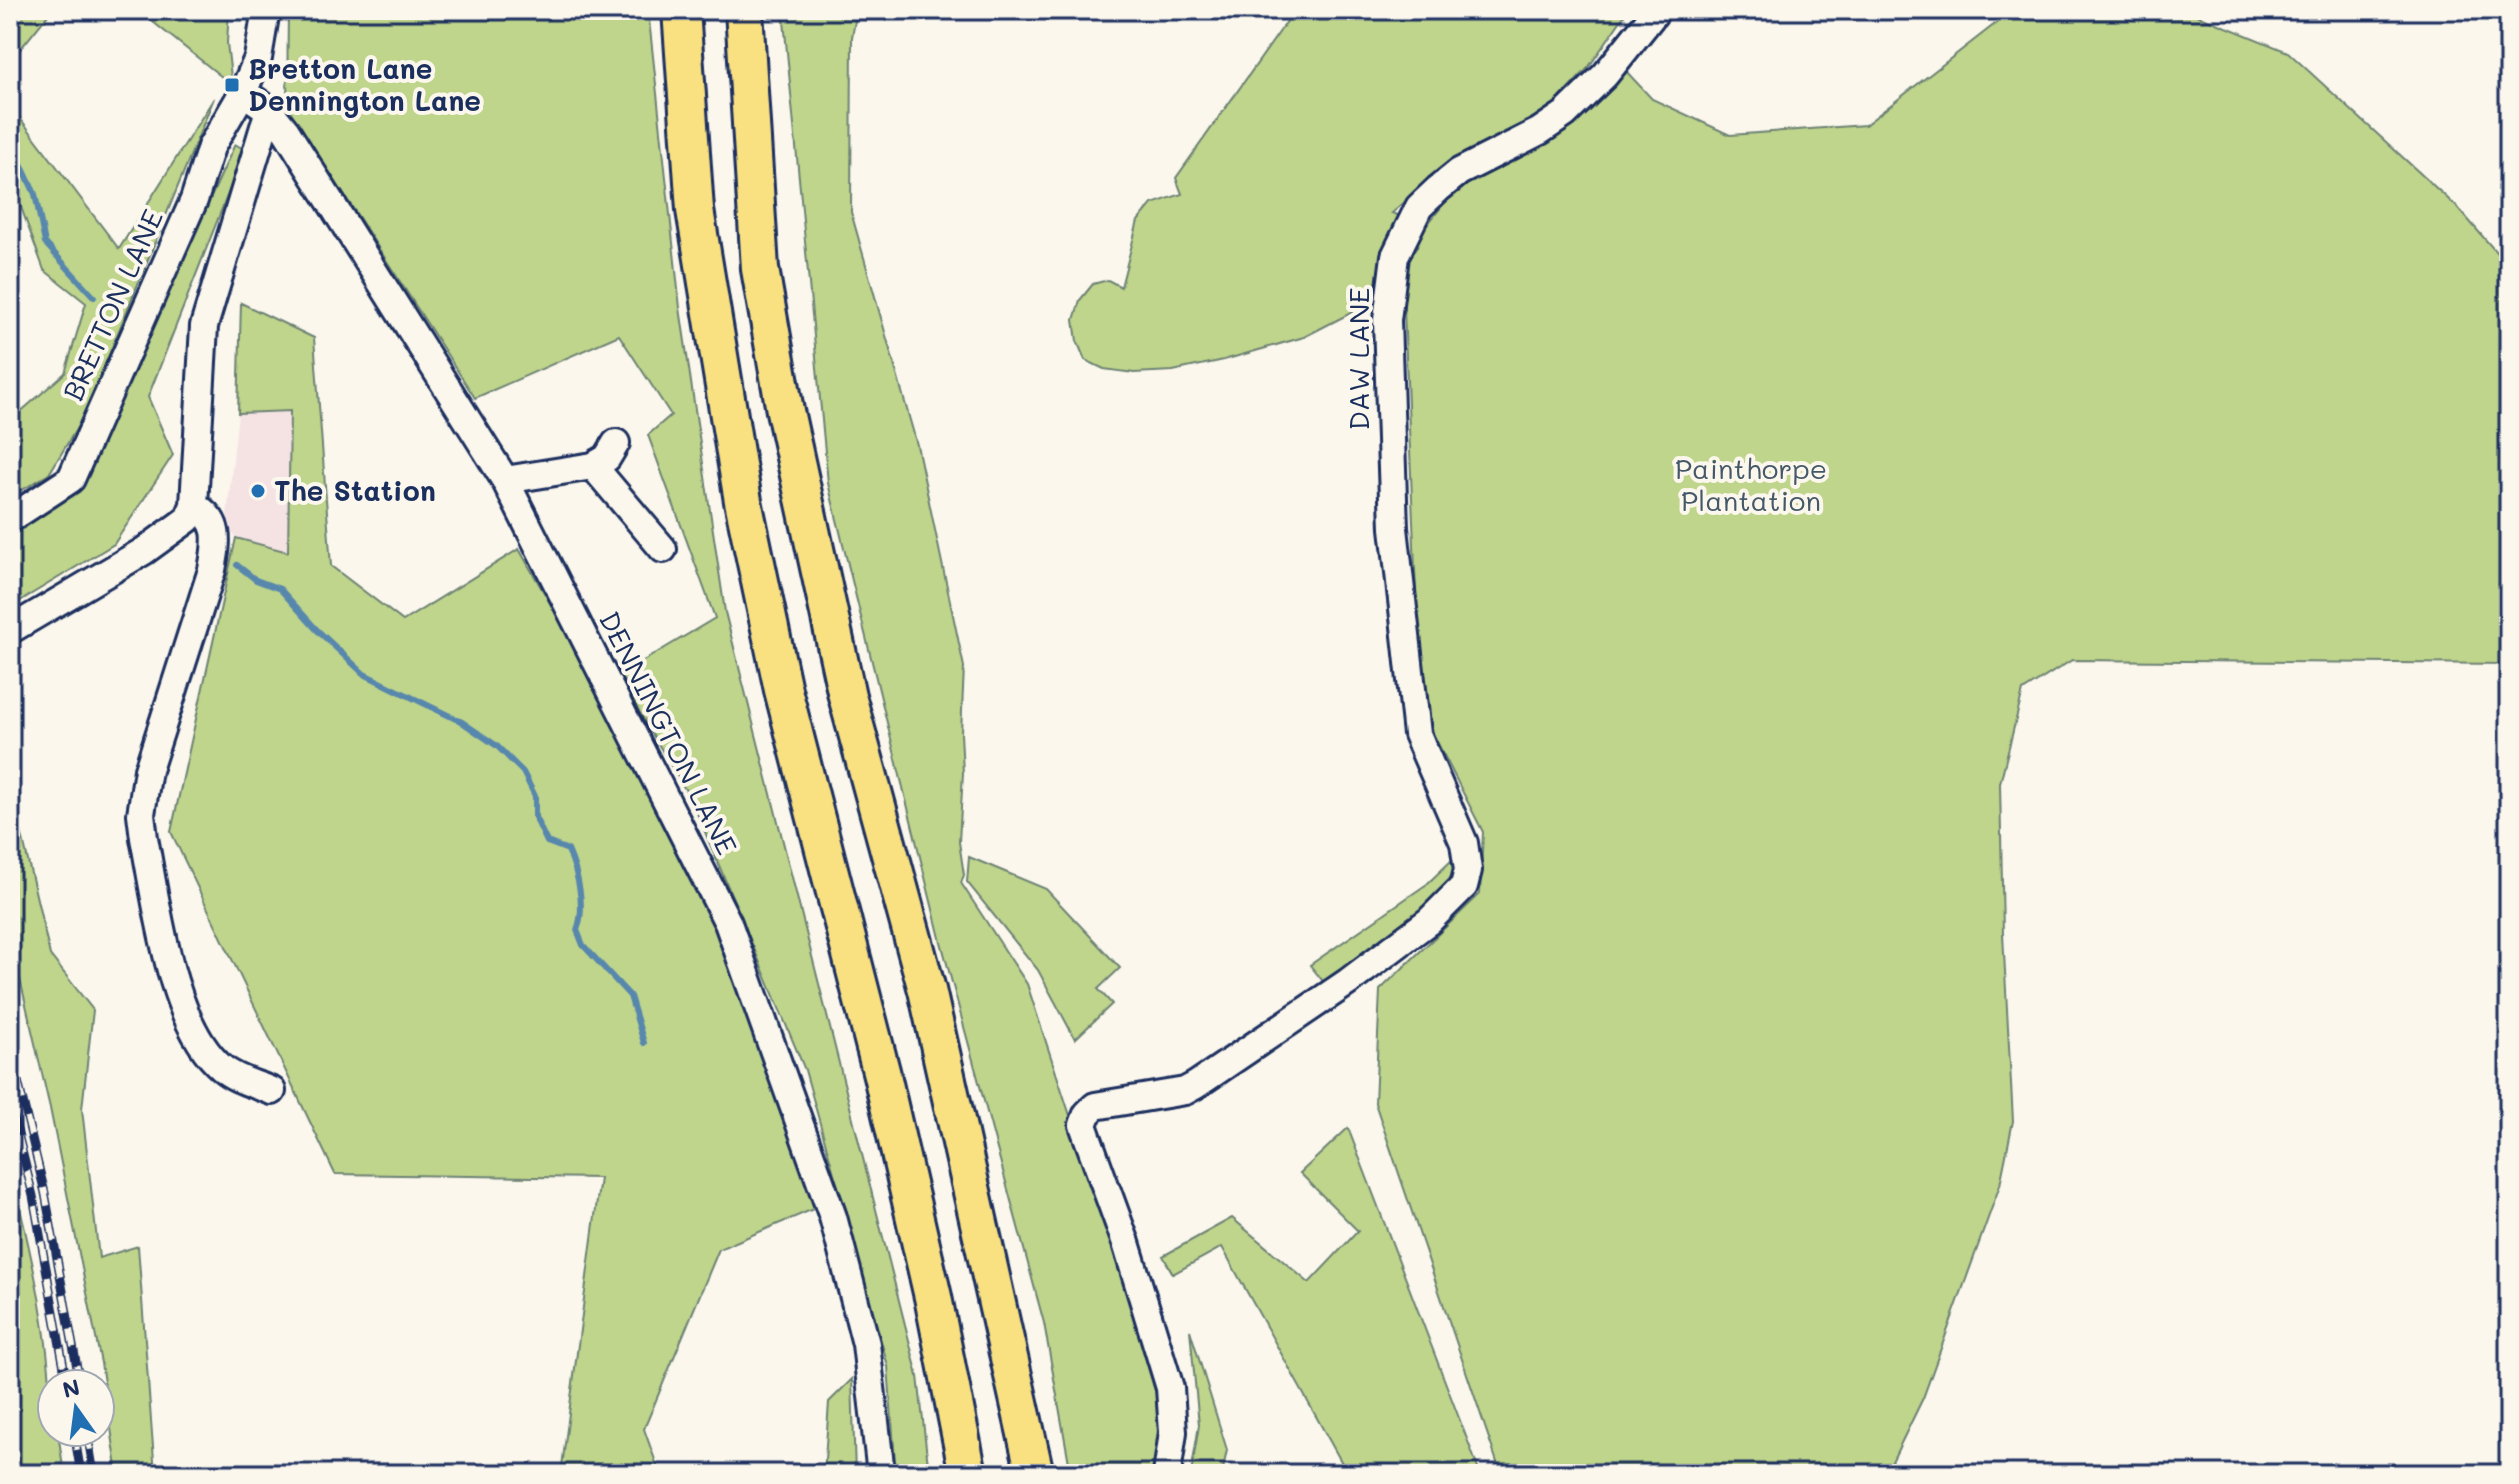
<svg xmlns="http://www.w3.org/2000/svg" width="2519" height="1484" viewBox="0 0 2519 1484" font-family="Mali,sans-serif">
  <style>
    .built { fill: #f5e3e4 }
    .green { fill: #bfd58b; stroke: #6d8274; stroke-width: 2 }
    .lines { fill: none; stroke-linecap: round; stroke-linejoin: round }
    .stream { stroke: #5887ad; stroke-width: 6 }
    .minor-casing { stroke: #1b2f5e; stroke-width: 32 }
    .highway-casing { stroke: #1b2f5e; stroke-width: 42 }
    .minor { stroke: #fbf7ec; stroke-width: 26 }
    .highway { stroke: #f9e181; stroke-width: 36 }
    .rail-casing { stroke: #1b2f5e; stroke-width: 9 }
    .rail { stroke: #fbf7ec; stroke-width: 6; stroke-dasharray: 18; stroke-linecap: butt }
    .poi-dot { fill: #1f6fb2; stroke: #fbf7ec; stroke-width: 3 }
    .labels { text-anchor: middle; stroke-width: 8; stroke-linejoin: round; paint-order: stroke }
    .poi-label { font-size: 28px; font-weight: bold; fill: #1b2f5e; stroke: #fbf7ec; text-anchor: start }
    .street-label { font-size: 28px; fill: #1b2f5e; stroke: #fbf7ec }
    .park-label { font-size: 28px; fill: #445869; stroke: #fbf7ec }
  </style>
  <rect width="100%" height="100%" fill="#fbf7ec"/>
  <filter id="ink" filterUnits="userSpaceOnUse"><feTurbulence type="fractalNoise" baseFrequency=".0125" numOctaves="2"/><feDisplacementMap in="SourceGraphic" scale="16" xChannelSelector="R" yChannelSelector="G"/><feConvolveMatrix kernelMatrix="1 2 1 2 8 2 1 2 1" color-interpolation-filters="sRGB"/></filter>
  <g filter="url(#ink)">
    <!-- built -->
    <path class="built" d="M290,410L288,553L236,538L226,524L238,413Z"/>
    <!-- green -->
    <path class="green" d="M10,10H52L10,62Z
      M138,10H229L227,43L232,85Z
      M288,10H648L680,308L725,612L918,1376L929,1474H896L888,1366L805,1070L692,801L618,676L715,618L648,435L671,415L619,335L475,398L287,106Z
      M783,10H857L852,37L851,212L917,445L964,667L961,733L963,773L959,842L964,875L961,883L1027,984L1114,1250L1162,1414L1155,1474H1071L1044,1323L940,938L828,483Z
      M1295,10H1628L1588,68L1555,103L1516,129L1445,167L1392,213L1427,225L1453,192L1587,114L1625,70L1652,99L1730,135L1865,125L2013,10H2185L2288,52L2459,209L2509,267V664L2072,660L2023,691L2000,783L2003,934L2013,1121L2000,1185L1923,1398L1886,1474H1501L1375,1103L1380,990L1480,894L1483,832L1421,710L1403,286L1304,337L1224,360L1173,371L1134,373L1104,369L1085,360L1077,341L1074,320L1080,300L1093,284L1108,280L1121,287L1138,221L1152,204L1182,194L1176,178Z
      M214,98L84,416L49,474L10,497V421L65,373L86,303L44,270L10,177V105L119,249Z
      M235,144L245,150L148,397L173,455L114,544L10,607V536L80,489Z
      M241,303L314,338L331,566L403,621L519,549L582,659L719,927L816,1208L719,1249L644,1429L660,1474H561L600,1178L335,1174L171,832L236,538L288,552L290,411L238,413Z
      M10,784L50,955L93,1010L82,1109L99,1258L138,1246L155,1474H118L101,1363L50,1108L10,936Z
      M969,857L1046,889L1120,968L1098,989L1112,1004L1075,1039L1038,970L967,882Z
      M1454,858L1457,879L1442,896L1326,985L1310,965L1427,884Z
      M1348,1128L1472,1452L1480,1474H1348L1222,1247L1173,1274L1163,1256L1232,1218L1309,1283L1358,1231L1300,1173Z
      M10,1168C32,1255 52,1342 52,1432H58L64,1474H19L10,1392Z
      M1190,1330L1227,1450L1222,1474H1191L1199,1425Z
      M852,1379L855,1474H824L829,1402Z"/>
    <g class="lines">
      <!-- stream -->
      <path class="stream" d="M10,140L35,194L45,243L94,297
        M237,565L256,580L280,589L316,629L364,674L462,722L497,746L523,772L535,796V817L547,842L568,850C578,873 586,907 577,930L583,945L630,996L644,1043"/>
      <!-- minor casing -->
      <g class="minor-casing">
        <path id="minor" d="M243,92L269,110L286,131L505,480L728,923L833,1217L866,1344L881,1474
          M593,466L663,549
          M505,480L593,466L607,458L616,443
          M194,505C222,521 217,542 212,570L148,770L141,814L144,838C157,903 170,1024 222,1068C236,1080 256,1084 272,1091
          M10,519L71,479L194,200L211,147L243,92L258,58L266,10
          M10,630L144,551L188,519L194,505L204,326L269,110
          M1167,1474L1173,1432L1170,1388L1126,1243L1083,1125L1087,1114L1095,1106L1185,1091L1196,1085L1348,982L1429,921L1464,886L1468,870L1464,843L1417,734L1394,528L1387,320L1395,256L1419,207L1438,189L1459,172L1540,131L1565,114L1605,75L1657,10"/>
      </g>
      <!-- highway casing -->
      <g class="highway-casing">
        <path id="highway" d="M681,10L695,210L743,501L783,690L882,1075L933,1297L968,1474
          M744,10L760,269L785,411L847,696L927,990L1035,1474"/>
      </g>
      <!-- minor -->
      <use href="#minor" class="minor"/>
      <!-- highway -->
      <use href="#highway" class="highway"/>
      <!-- rail casing -->
      <g class="rail-casing">
        <path id="rail" d="M10,1048L45,1193L80,1384
          M10,1101L33,1196L67,1384
          M74,1432L81,1474
          M87,1432L94,1474"/>
      </g>
      <!-- rail -->
      <use href="#rail" class="rail"/>
    </g>
  </g>
  <!-- markers -->
  <g class="poi-dot">
    <rect x="224" y="77" width="16" height="16" rx="4"/>
    <circle cx="258" cy="491" r="8"/>
  </g>
  <g class="labels">
    <!-- poi labels -->
    <g class="poi-label">
      <text x="248" y="79">Bretton Lane<tspan x="248" dy="32">Dennington Lane</tspan></text>
      <text x="274" y="501">The Station</text>
    </g>
    <!-- street labels -->
    <g class="street-label">
      <text transform="translate(113 305) rotate(-66)" y="10">BRETTON LANE</text>
      <text transform="translate(1359 359) rotate(-90)" y="10">DAW LANE</text>
      <text transform="translate(668 733) rotate(63)" y="10">DENNINGTON LANE</text>
    </g>
    <!-- park labels -->
    <g class="park-label">
      <text x="1751" y="479">Painthorpe<tspan x="1751" dy="32">Plantation</tspan></text>
    </g>
  </g>
  <!-- margin -->
  <rect width="2519" height="1484" fill="none" stroke="#fbf7ec" stroke-width="40"/>
  <rect x="20" y="20" width="2479" height="1444" fill="none" stroke="#1b2f5e" stroke-width="3" filter="url(#ink)"/>
  <!-- north arrow -->
  <g transform="translate(76 1408) rotate(346)"><circle r="38" fill="#fbf7ec" stroke="#a1a7b3" stroke-width="2"/>
  <path d="M0-6L14 30L0 20L-14 30Z" fill="#1f6fb2"/>
  <text y="-12" font-size="22" font-weight="bold" text-anchor="middle" fill="#1b2f5e">N</text>
  </g>
</svg>
